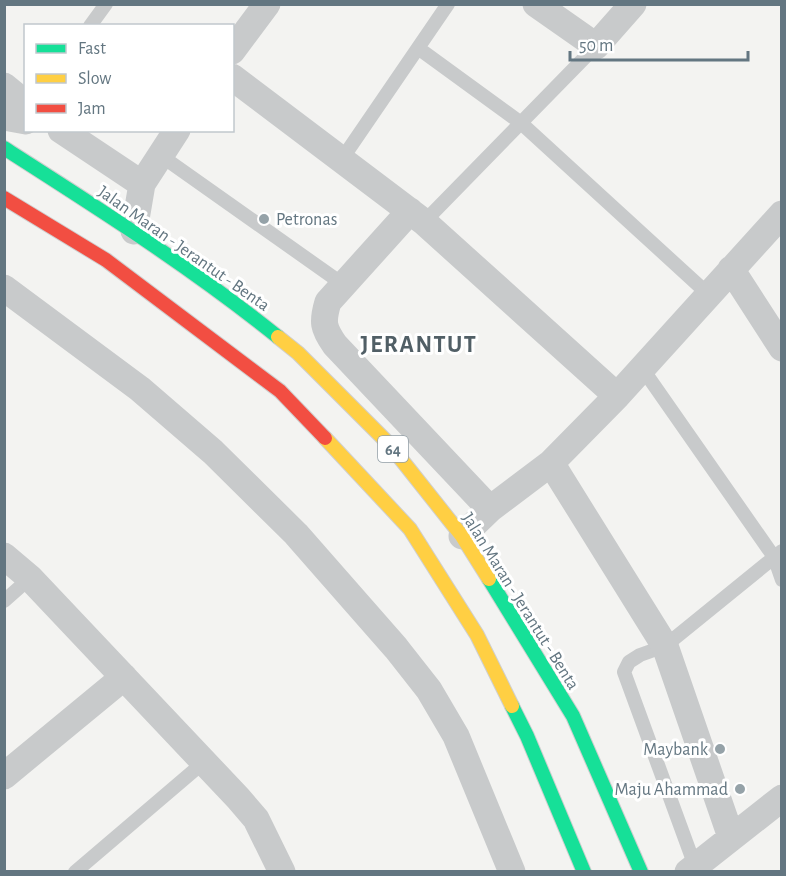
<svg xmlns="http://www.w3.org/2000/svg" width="786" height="876" viewBox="0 0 786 876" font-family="'Alegreya Sans',sans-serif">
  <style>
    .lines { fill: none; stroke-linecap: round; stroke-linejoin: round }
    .fast-casing { stroke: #cfcfcf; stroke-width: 16 }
    .slow-casing { stroke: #cfcfcf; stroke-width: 16 }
    .jam-casing { stroke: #cfcfcf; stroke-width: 16 }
    .lane { stroke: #c8cacb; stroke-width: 14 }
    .street { stroke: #c8cacb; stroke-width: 27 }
    .fast { stroke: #16e098; stroke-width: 14 }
    .slow { stroke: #ffcf43; stroke-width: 14 }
    .jam { stroke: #f24e42; stroke-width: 14 }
    .poi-dot { fill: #95a2a8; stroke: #fff; stroke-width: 2 }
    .labels { text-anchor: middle; stroke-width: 6; stroke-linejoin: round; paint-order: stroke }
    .shield { fill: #fff; stroke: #929fa7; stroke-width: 1.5 }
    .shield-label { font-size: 16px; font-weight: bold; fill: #637681 }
    .poi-label { font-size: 18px; fill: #637681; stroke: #fff; text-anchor: end }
    .street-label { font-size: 18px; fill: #637681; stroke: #fff }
    .district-label { font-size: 24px; font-weight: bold; letter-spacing: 1.5px; fill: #515f66; stroke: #fff }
  </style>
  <rect width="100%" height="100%" fill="#f3f3f1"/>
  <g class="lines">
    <!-- fast casing -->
    <g class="fast-casing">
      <path id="fast" d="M4,148C98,208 191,267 278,337
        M489,579L573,716L641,872
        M512,706L527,736L584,872"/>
    </g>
    <!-- slow casing -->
    <g class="slow-casing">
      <path id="slow" d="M278,337L298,353L389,444L462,536L489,579
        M325,438L410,529L477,635L512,706"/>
    </g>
    <!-- jam casing -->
    <g class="jam-casing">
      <path id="jam" d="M4,198L106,260L280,391L325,438"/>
    </g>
    <!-- lane -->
    <path class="lane" d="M90,26L106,4
      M418,48L521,123L708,294
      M160,155L344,285
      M342,159L448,4
      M424,222L596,46
      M642,368L774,557L782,580
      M4,601L30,578
      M695,866L624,672L629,662L640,655L665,646L782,551
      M75,872L204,762"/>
    <!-- street -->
    <path class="street" d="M536,4L596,46L633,4
      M232,51L267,4
      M232,77L424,222L617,396
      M4,86L26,104
      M4,117L26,121
      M61,130L142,184
      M410,211L328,302C322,322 323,328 335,345L490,509
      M134,231L142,184L177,130
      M731,269L782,348
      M4,288L140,389L213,452L296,534L396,648L429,690L456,736L512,872
      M551,463L665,646L731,837
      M462,536L490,509L551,463L617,396L782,214
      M4,556L30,578L238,798L256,819L282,872
      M4,776L124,677
      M688,872L782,798"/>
    <!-- fast -->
    <use href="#fast" class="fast"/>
    <!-- slow -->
    <use href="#slow" class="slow"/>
    <!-- jam -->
    <use href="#jam" class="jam"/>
  </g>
  <!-- markers -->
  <g class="poi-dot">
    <circle cx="264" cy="219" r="6"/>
    <circle cx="720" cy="749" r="6"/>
    <circle cx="740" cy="789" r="6"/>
  </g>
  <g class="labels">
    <!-- shield labels -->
    <rect class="shield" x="378" y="436" width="30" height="26" rx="4.5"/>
    <g class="shield-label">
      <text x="393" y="455">64</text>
    </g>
    <!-- poi labels -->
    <g class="poi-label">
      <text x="276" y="225" text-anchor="start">Petronas</text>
      <text x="708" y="755">Maybank</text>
      <text x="728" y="795">Maju Ahammad</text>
    </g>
    <!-- street labels -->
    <g class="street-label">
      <text transform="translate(184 248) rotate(35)" y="6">Jalan Maran - Jerantut - Benta</text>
      <text transform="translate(521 601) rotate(58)" y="6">Jalan Maran - Jerantut - Benta</text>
    </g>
    <!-- district labels -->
    <g class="district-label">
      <text x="419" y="352">JERANTUT</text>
    </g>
  </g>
  <!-- border -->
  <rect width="786" height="876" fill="none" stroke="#637681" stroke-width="12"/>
  <!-- legend -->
  <rect x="24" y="24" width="210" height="108" fill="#ffffff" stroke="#c1c8cd" stroke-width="1.5"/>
  <rect x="36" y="44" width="30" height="9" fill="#16e098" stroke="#c1c8cd" stroke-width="1.5"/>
  <text x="78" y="54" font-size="18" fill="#637681">Fast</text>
  <rect x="36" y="74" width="30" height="9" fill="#ffcf43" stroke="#c1c8cd" stroke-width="1.5"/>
  <text x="78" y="84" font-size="18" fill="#637681">Slow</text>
  <rect x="36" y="104" width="30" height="9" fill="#f24e42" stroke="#c1c8cd" stroke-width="1.5"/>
  <text x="78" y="114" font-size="18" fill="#637681">Jam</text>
  <!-- scale -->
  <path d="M570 51v9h178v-9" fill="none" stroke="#637681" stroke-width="3"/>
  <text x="579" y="51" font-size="18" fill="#637681" stroke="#ffffff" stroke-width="4.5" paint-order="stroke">50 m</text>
</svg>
